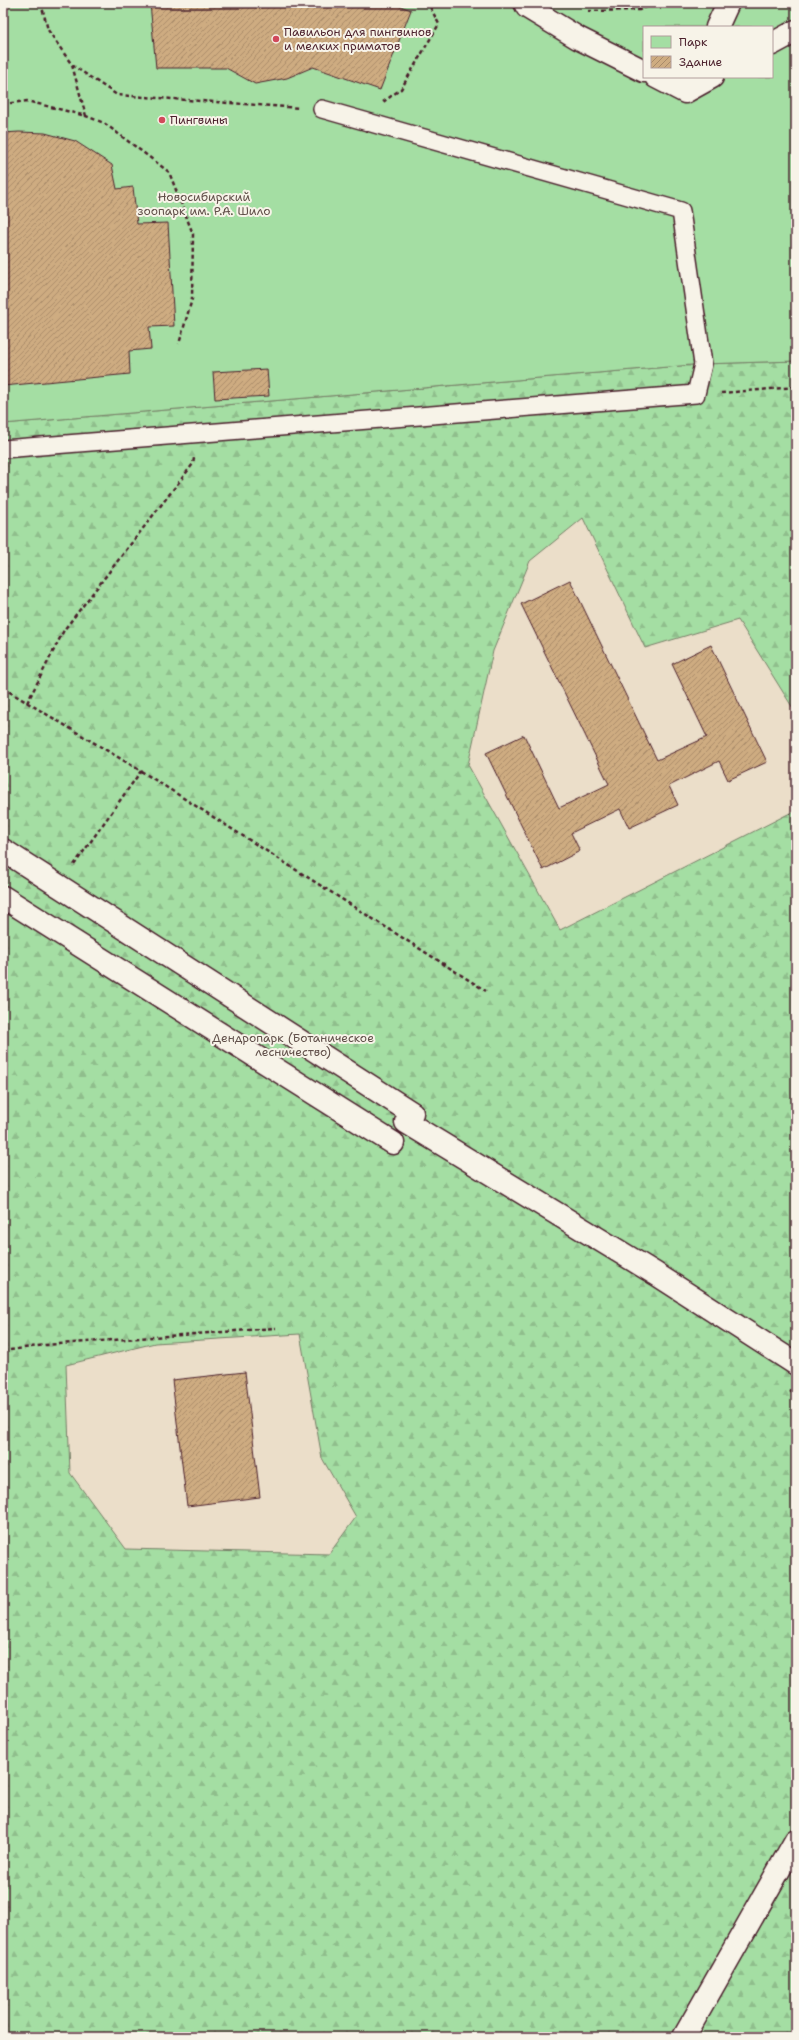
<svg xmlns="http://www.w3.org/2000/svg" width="799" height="2040" viewBox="0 0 799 2040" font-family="'Shantell Sans',sans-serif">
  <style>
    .forest { fill: url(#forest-firs); stroke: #777e67; fill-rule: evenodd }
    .park { fill: #a4dea3; stroke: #777e67; fill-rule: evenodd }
    .building { fill: url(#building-hatch); stroke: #4a1f2b }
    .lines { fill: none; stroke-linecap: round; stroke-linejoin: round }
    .service-casing { stroke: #4a1f2b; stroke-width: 20 }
    .pedestrian-casing { stroke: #4a1f2b; stroke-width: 25 }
    .path { stroke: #4a1f2b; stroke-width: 2.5; stroke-dasharray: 4 3; stroke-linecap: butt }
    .service { stroke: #f7f3e8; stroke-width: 17 }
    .pedestrian { stroke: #f7f3e8; stroke-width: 22 }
    .poi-dot { fill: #d1495b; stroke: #f7f3e8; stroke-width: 1.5 }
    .labels { text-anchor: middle; stroke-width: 4; stroke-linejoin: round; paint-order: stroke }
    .poi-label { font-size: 12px; fill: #4a1f2b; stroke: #f7f3e8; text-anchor: start }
    .park-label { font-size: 12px; fill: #604f49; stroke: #f7f3e8 }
  </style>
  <defs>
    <pattern id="forest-firs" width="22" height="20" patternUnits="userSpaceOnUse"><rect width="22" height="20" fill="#a4dea3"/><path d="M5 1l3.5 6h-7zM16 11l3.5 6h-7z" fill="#8fbe8c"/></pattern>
    <pattern id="building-hatch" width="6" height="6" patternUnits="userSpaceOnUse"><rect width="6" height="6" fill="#ceac81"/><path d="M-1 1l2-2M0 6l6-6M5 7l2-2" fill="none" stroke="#a98b6a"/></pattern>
  </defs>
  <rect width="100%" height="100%" fill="#ebdec9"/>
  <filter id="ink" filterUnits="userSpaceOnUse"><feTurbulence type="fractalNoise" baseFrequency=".025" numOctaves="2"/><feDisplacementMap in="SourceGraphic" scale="8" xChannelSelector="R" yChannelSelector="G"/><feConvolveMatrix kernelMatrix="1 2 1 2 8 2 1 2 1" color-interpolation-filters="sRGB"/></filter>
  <g filter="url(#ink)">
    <!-- forest -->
    <path class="forest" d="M796,361V713L738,620L645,648L583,518L530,561L493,651L468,765L560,930L796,810V2037H3V424L703,364ZM300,1334L322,1458L356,1517L329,1554L126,1549L70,1473L66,1365L155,1343Z"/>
    <!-- park -->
    <path class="park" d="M3,3H796V361L703,364L3,424ZM644,27H772V77H644Z"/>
    <!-- building -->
    <path class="building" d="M150,3H392L411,10L380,90L313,67L287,78L255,84L226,68H156Z
      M19,132L45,133L75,141L112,165L117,189L133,187L137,224L168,223L174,326L149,327L151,349L129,351L130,374L3,386V133Z
      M267,369L269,396L215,399L213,372Z
      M570,580L657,760L707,737L672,664L711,645L767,762L728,780L719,761L669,786L678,805L629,828L620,809L571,833L580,851L543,870L486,753L524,735L559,808L609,784L521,604Z
      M245,1372L260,1497L187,1506L172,1380Z"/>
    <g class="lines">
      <!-- service casing -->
      <g class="service-casing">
        <path id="service" d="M3,449L696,394L703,364L681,211L322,109"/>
      </g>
      <!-- pedestrian casing -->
      <g class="pedestrian-casing">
        <path id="pedestrian" d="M525,3L527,7L578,38L644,71
          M717,27L728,3
          M772,44L796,31
          M656,77L685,92L693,77
          M685,92L712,77
          M3,850L412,1113
          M3,897L393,1143
          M406,1122L656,1274L796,1364
          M684,2037L796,1840"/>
      </g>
      <!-- path -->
      <path class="path" d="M41,3L48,30L72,65L117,95L299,108
        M588,11L639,10L656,3
        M72,65L86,116
        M383,102L401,89L439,24L428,3
        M3,104L27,101L86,116L104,123L169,172L193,234L192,299L179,344
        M721,393L796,387
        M3,688L141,771L486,991
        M27,703L64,630L193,464L194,458
        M74,865L141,771
        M3,1351L45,1345L276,1328
        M790,1391L796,1395"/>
      <!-- service -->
      <use href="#service" class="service"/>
      <!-- pedestrian -->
      <use href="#pedestrian" class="pedestrian"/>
    </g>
  </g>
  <!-- markers -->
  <g class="poi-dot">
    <circle cx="276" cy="39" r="4"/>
    <circle cx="162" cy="120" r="4"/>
  </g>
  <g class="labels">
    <!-- poi labels -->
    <g class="poi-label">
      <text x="284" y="36">Павильон для пингвинов<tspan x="284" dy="14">и мелких приматов</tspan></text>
      <text x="170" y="124">Пингвины</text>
    </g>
    <!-- park labels -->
    <g class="park-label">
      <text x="204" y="201">Новосибирский<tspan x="204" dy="14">зоопарк им. Р.А. Шило</tspan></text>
      <text x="293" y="1042">Дендропарк (Ботаническое<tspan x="293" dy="14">лесничество)</tspan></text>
    </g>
  </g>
  <!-- margin -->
  <rect width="799" height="2040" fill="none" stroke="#f7f3e8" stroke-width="16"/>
  <rect x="8" y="8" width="783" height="2024" fill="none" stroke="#4a1f2b" stroke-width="1.5" filter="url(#ink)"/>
  <!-- legend -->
  <rect x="643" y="26" width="130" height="52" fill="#f7f3e8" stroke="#b29e9c"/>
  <rect x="651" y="36" width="20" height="12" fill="#a4dea3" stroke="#b29e9c"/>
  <text x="679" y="46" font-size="12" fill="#4a1f2b">Парк</text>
  <rect x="651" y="56" width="20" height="12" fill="url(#building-hatch)" stroke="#b29e9c"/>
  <text x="679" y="66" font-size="12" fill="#4a1f2b">Здание</text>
</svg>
